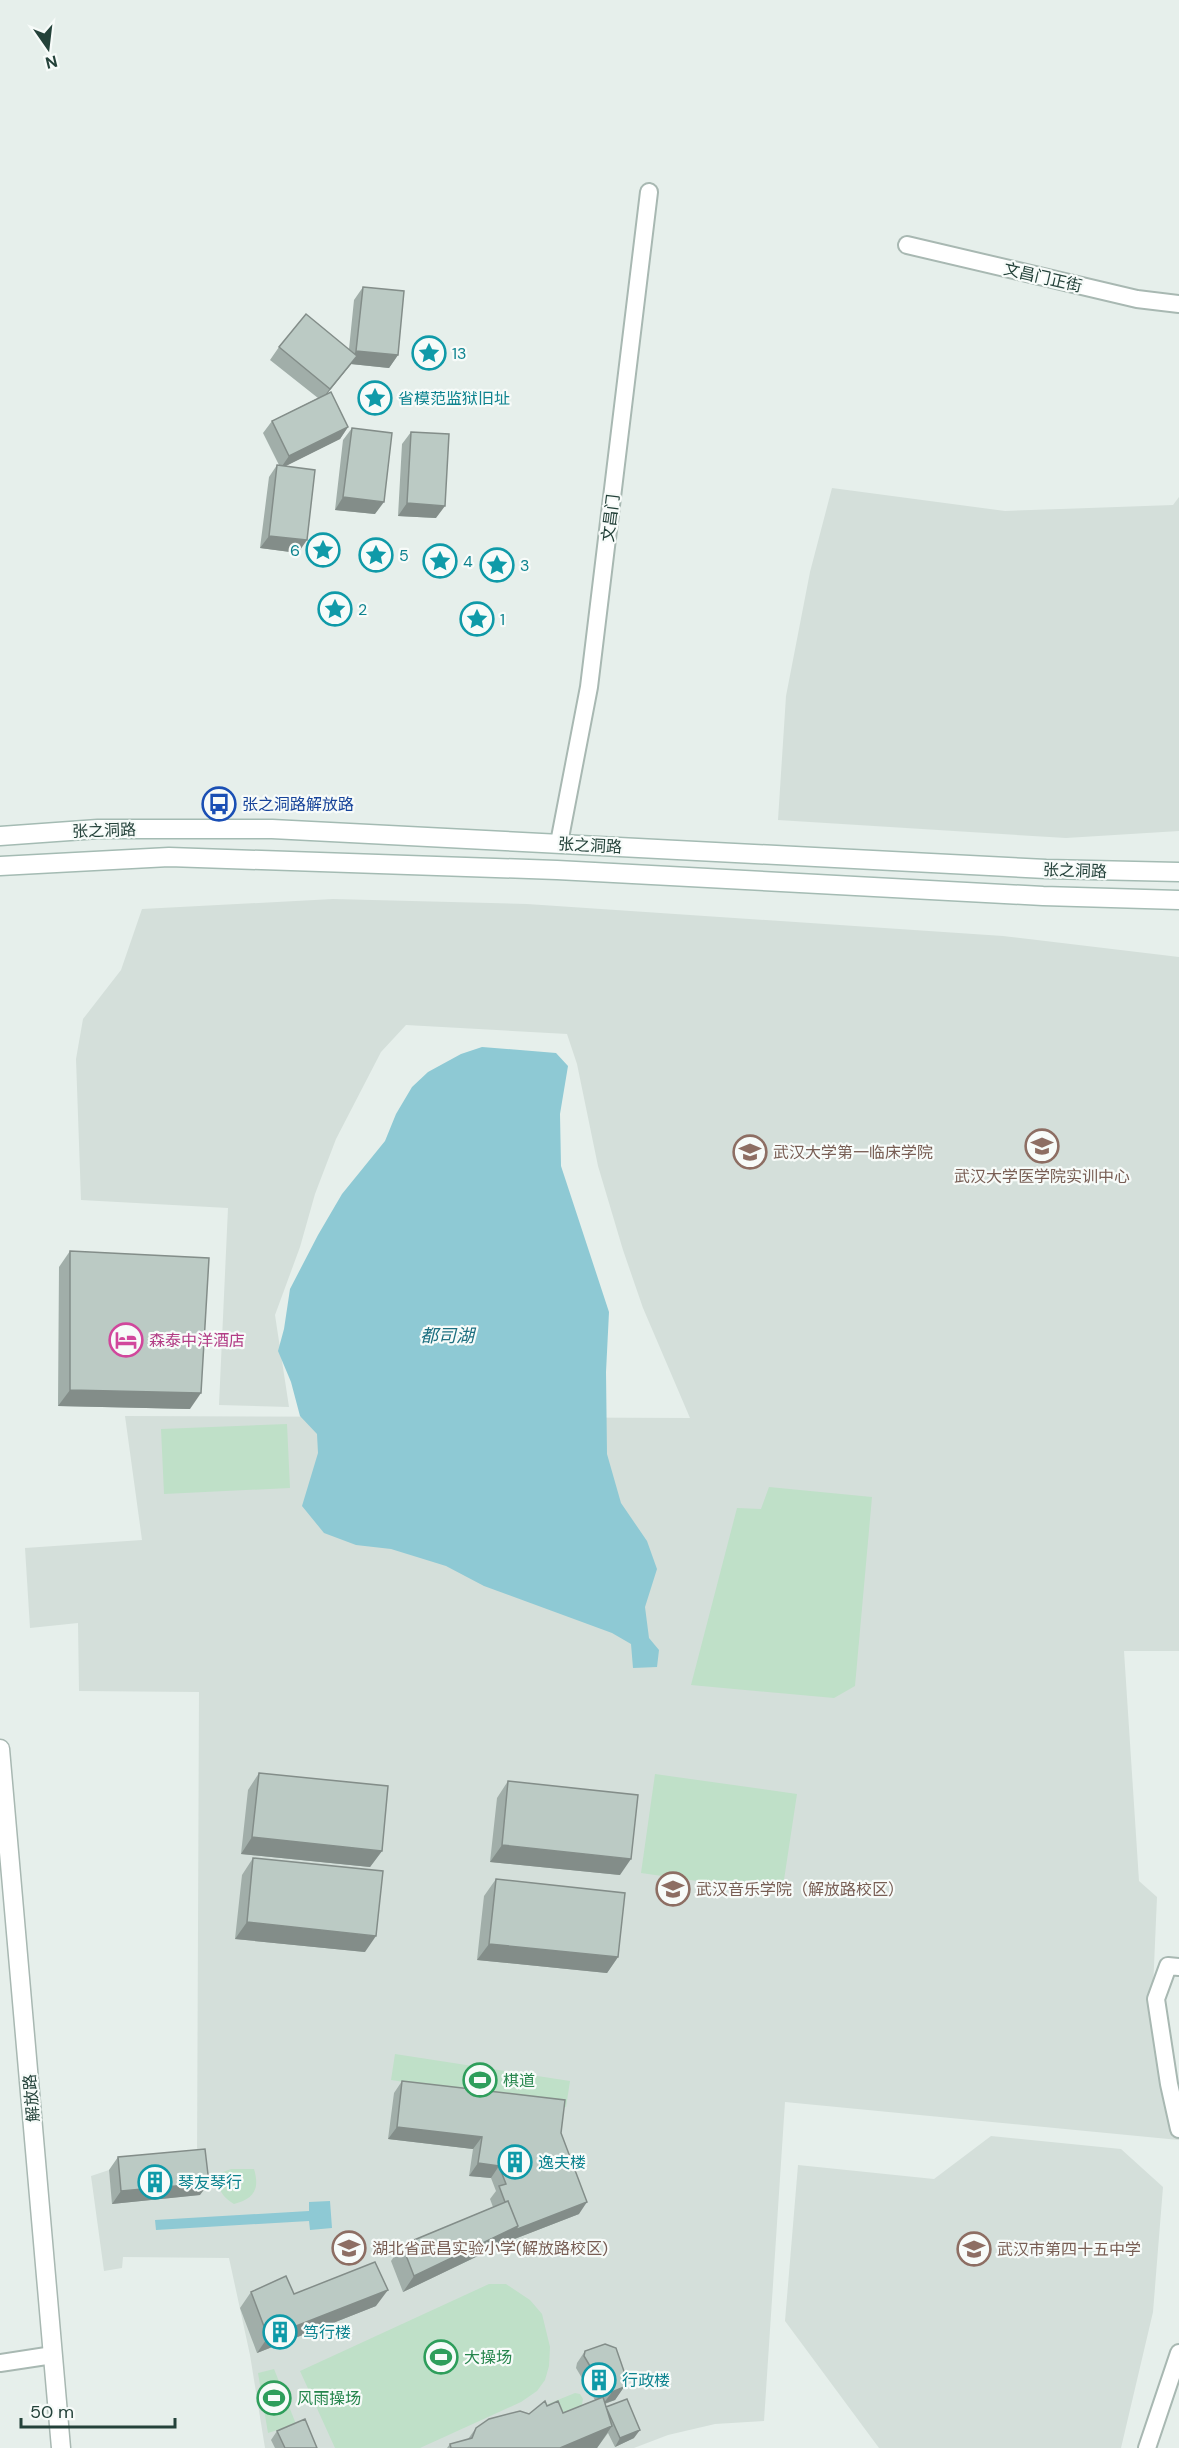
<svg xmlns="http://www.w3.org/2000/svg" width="1179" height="2448" viewBox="0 0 1179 2448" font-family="'DM Sans','Noto Sans SC',sans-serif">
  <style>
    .built { fill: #d4dfda }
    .green { fill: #bfe0c8 }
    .water { fill: #8ec9d4 }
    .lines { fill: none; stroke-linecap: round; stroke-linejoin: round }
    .minor-casing { stroke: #a8b8b2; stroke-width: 20 }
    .tertiary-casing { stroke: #a8b8b2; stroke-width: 21 }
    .secondary-casing { stroke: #a4bbb3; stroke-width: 21 }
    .minor { stroke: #fff; stroke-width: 16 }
    .tertiary { stroke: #fff; stroke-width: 18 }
    .secondary { stroke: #fff; stroke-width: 18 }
    .wall { fill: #a1aea9 }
    .shaded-wall { fill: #838d89 }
    .building { fill: #bbcac4; stroke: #838d89; stroke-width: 1.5 }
    .labels { text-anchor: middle; stroke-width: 4.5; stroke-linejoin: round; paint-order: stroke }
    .street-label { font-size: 16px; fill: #24423a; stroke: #f7fbf9 }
    .culture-label { font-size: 16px; fill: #0d838f; stroke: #f7fbf9; text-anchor: start }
    .transit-label { font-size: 16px; fill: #164399; stroke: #f7fbf9; text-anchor: start }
    .education-label { font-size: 16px; fill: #785e54; stroke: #f7fbf9; text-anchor: start }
    .hotel-label { font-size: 16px; fill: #b23c85; stroke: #f7fbf9; text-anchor: start }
    .leisure-label { font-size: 16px; fill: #27864d; stroke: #f7fbf9; text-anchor: start }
    .water-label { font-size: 18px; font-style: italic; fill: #1c6f80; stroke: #f7fbf9 }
  </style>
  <rect width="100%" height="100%" fill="#e6efeb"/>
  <!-- built -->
  <path class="built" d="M832,488L1005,511L1173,505L1179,497V831L1066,838L778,820L786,696L810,572Z
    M333,899L527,904L1003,936L1179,957V1651H1124L1139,1881L1157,1897L1153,1989L1179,2129V2140L785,2102L764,2421L715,2424L668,2435L634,2448H265L250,2355L229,2258L123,2257L122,2268L104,2271L91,2176L109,2170L113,2204L200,2195L197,2161L199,1692L79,1691L78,1623L30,1628L25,1548L142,1540L125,1416L690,1418L643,1308L623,1250L598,1166L577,1064L567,1034L406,1025L381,1052L336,1139L315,1194L300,1247L275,1315L289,1407L219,1405L228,1208L81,1200L76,1059L83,1019L121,970L142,909Z
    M991,2136L1121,2149L1163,2187L1153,2312L1121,2448H879L785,2321L798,2165L934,2179Z"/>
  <!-- green -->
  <path class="green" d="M287,1424L290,1488L164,1494L161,1429Z
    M769,1487L872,1497L855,1686L834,1698L691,1685L737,1508L761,1509Z
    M655,1774L797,1794L782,1893L641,1873Z
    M395,2054L570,2081L566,2107L391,2080Z
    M231,2169H254C260,2189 254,2199 234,2204C221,2196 218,2189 218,2174Z
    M489,2284H506L530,2300L542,2314L550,2347L549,2366L545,2380L537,2391L521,2402L420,2448H335L300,2371Z
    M274,2369L296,2424L268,2433L258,2373Z
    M575,2393L580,2394L583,2399L581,2409L551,2422L538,2408Z"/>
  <!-- water -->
  <path class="water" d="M482,1047L556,1053L568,1066L560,1114L561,1166L609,1312L606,1372L607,1454L621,1503L647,1541L657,1569L645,1607L649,1638L659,1650L657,1667L633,1668L631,1644L612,1633L484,1586L446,1566L391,1549L356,1545L324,1533L302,1506L318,1453L317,1434L300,1416L291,1382L278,1351L284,1329L290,1289L318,1235L342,1194L385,1141L396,1114L412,1087L428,1072L461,1054Z
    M330,2201L332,2228L310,2230L309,2221L156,2230L155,2220L309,2211V2202Z"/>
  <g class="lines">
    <!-- minor casing -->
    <g class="minor-casing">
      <path id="minor" d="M907,245L1137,299L1179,304
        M559,843L589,687L649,192
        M1179,1967L1168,1966L1156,1999L1169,2084L1179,2129
        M0,2363L53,2355
        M1147,2448L1179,2353"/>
    </g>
    <!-- tertiary casing -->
    <g class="tertiary-casing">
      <path id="tertiary" d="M0,1749L61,2448"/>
    </g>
    <!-- secondary casing -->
    <g class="secondary-casing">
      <path id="secondary" d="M0,836L98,829H272L1046,869L1179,872
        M0,866L169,857L557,870L1043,896L1179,900"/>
    </g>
    <!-- minor -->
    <use href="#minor" class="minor"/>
    <!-- tertiary -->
    <use href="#tertiary" class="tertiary"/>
    <!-- secondary -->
    <use href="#secondary" class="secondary"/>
  </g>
  <!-- wall -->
  <path class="wall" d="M363,287L398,355L389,368L351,364L327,394L348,427L340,439L285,466L298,553L260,548L269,477L277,465H279L263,433L272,421L318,398L270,360L279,347L349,349L354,300Z
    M352,428L375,514L335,510L343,440Z
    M411,432L436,518L398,516L402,444Z
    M70,1251L190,1409L58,1406L59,1267Z
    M259,1773L382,1851L370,1867L241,1854L248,1790Z
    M508,1781L620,1875L490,1862L497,1798Z
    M253,1858L365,1952L235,1939L242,1875Z
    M496,1879L618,1957L607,1973L477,1960L484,1896Z
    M402,2081L561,2133L579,2214L507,2242L403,2292L391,2261L402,2245L493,2207L490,2199L496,2191L491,2178L469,2176L473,2149L388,2139L394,2093Z
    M118,2157L200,2195L112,2204L109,2170Z
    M251,2292L294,2294L376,2306L257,2353L240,2308Z
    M585,2351L624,2387L615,2400L605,2404L606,2407L634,2438L615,2447L608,2433L597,2448H447L450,2444L468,2439L476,2428L529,2414L547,2406L563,2413L595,2400L576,2368L577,2363Z
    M277,2431L317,2448H275L271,2440Z"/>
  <!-- shaded-wall -->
  <path class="shaded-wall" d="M356,351L398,355L389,368L351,364L321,401Z
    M348,427L340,439L280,469L289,456Z
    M343,497L384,502L375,514L335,510Z
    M407,503L445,506L436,518L398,516Z
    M269,536L307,540L298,553L260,548Z
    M70,1390L201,1393L190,1409L58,1406Z
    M252,1837L382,1851L370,1867L241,1854Z
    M502,1845L631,1859L620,1875L490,1862Z
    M247,1922L376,1936L365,1952L235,1939Z
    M489,1944L618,1957L607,1973L477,1960Z
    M397,2127L482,2137L473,2149L388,2139Z
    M478,2163L499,2166L491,2178L469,2176Z
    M209,2183L200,2195L112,2204L121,2191Z
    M587,2202L579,2214L507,2242L403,2292L414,2276L518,2226Z
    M388,2290L376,2306L257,2353L268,2337Z
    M624,2387L615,2400L603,2404L612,2392Z
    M612,2426L597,2448H560Z
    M640,2430L634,2438L615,2447L620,2438Z"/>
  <!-- building -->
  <path class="building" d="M363,287L404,291L398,355L356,351Z
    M306,314L357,356L330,389L279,347Z
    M331,392L348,427L289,456L272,421Z
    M352,428L392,433L384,502L343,497Z
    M411,432L449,434L445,506L407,503Z
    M277,465L315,470L307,540L269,536Z
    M70,1251L209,1258L201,1393L70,1390Z
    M259,1773L388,1786L382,1851L252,1837Z
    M508,1781L638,1795L631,1859L502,1845Z
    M253,1858L383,1871L376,1936L247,1922Z
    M496,1879L625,1893L618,1957L489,1944Z
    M402,2081L565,2100L561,2133L587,2202L515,2230L518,2226L508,2201L505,2202L499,2186L506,2184L499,2166L478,2163L482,2137L397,2127Z
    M205,2149L209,2183L121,2191L118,2157Z
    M508,2201L518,2226L414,2276L402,2245Z
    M375,2262L388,2290L268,2337L251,2292L286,2276L294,2294Z
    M605,2344L616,2348L627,2380L624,2387L612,2392L603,2388L584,2356L585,2351Z
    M603,2397L612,2426L560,2448H451L450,2444L472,2438L476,2428L489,2419L520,2411L529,2414L545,2401L547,2406L558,2401L563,2413Z
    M627,2399L640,2430L620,2438L606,2407Z
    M305,2419L317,2448H285L277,2431Z"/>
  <!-- icons -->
  <defs>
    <g id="sight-ring" transform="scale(1.725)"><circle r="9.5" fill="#f7fbf9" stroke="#0f9aa8" stroke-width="1.5"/><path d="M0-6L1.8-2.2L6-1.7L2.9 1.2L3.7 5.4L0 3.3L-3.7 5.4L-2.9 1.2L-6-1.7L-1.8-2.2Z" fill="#0f9aa8"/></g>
    <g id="bus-ring" transform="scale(1.725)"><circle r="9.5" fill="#f7fbf9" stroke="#1a4fb4" stroke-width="1.5"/><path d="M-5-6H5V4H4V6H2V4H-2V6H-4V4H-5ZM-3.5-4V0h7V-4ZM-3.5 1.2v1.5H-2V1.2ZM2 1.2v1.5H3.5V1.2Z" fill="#1a4fb4"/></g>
    <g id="university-ring" transform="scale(1.725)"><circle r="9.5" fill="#f7fbf9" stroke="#8d6e63" stroke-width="1.5"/><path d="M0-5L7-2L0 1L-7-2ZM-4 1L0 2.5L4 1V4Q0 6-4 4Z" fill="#8d6e63"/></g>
    <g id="hotel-ring" transform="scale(1.725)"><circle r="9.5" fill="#f7fbf9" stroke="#d1479c" stroke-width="1.5"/><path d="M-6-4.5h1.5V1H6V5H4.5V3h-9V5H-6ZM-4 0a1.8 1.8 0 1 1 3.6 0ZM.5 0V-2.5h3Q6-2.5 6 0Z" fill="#d1479c"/></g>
    <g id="stadium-ring" transform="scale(1.725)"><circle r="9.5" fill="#f7fbf9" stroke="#2e9e5b" stroke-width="1.5"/><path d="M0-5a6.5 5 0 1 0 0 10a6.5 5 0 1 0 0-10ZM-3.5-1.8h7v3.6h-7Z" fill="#2e9e5b"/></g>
    <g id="building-ring" transform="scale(1.725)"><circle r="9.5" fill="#f7fbf9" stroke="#0f9aa8" stroke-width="1.5"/><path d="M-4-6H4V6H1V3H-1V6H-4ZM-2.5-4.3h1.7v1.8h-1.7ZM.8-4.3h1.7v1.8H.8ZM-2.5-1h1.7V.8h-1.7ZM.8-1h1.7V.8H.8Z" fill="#0f9aa8"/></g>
    <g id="school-ring" transform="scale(1.725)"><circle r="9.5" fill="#f7fbf9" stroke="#8d6e63" stroke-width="1.5"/><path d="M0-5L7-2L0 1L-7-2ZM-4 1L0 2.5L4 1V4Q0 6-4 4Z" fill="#8d6e63"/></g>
  </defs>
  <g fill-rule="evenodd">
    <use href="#sight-ring" x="429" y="353"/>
    <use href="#sight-ring" x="375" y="398"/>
    <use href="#sight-ring" x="323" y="550"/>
    <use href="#sight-ring" x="376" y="555"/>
    <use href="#sight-ring" x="440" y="561"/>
    <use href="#sight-ring" x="497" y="565"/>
    <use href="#sight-ring" x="335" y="609"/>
    <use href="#sight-ring" x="477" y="619"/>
    <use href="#bus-ring" x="219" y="804"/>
    <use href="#university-ring" x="1042" y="1146"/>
    <use href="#university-ring" x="750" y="1152"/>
    <use href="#hotel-ring" x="126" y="1340"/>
    <use href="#university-ring" x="673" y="1889"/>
    <use href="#stadium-ring" x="480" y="2080"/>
    <use href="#building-ring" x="515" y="2162"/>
    <use href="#building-ring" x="155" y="2182"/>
    <use href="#school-ring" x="349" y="2248"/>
    <use href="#school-ring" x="974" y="2249"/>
    <use href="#building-ring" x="280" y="2332"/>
    <use href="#stadium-ring" x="441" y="2357"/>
    <use href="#building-ring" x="599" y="2380"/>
    <use href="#stadium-ring" x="274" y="2398"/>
  </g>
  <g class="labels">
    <!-- street labels -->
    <g class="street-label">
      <text transform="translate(1043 277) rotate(13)" y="6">文昌门正街</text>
      <text transform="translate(610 518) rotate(-83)" y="6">文昌门</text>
      <text transform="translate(104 830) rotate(-2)" y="6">张之洞路</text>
      <text transform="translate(590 845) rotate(3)" y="6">张之洞路</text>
      <text transform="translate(1075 870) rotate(2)" y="6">张之洞路</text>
      <text transform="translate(31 2098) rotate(-95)" y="6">解放路</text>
    </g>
    <!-- culture labels -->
    <g class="culture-label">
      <text x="452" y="359">13</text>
      <text x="398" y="404">省模范监狱旧址</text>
      <text x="300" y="556" text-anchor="end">6</text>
      <text x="399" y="561">5</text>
      <text x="463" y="567">4</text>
      <text x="520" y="571">3</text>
      <text x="358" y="615">2</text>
      <text x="500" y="625">1</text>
      <text x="538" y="2168">逸夫楼</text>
      <text x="178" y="2188">琴友琴行</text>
      <text x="303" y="2338">笃行楼</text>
      <text x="622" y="2386">行政楼</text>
    </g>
    <!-- transit labels -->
    <g class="transit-label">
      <text x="242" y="810">张之洞路解放路</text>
    </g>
    <!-- education labels -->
    <g class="education-label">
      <text x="773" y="1158">武汉大学第一临床学院</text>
      <text x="1042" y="1182" text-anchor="middle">武汉大学医学院实训中心</text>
      <text x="696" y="1895">武汉音乐学院（解放路校区）</text>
      <text x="372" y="2254">湖北省武昌实验小学(解放路校区)</text>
      <text x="997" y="2255">武汉市第四十五中学</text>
    </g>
    <!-- hotel labels -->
    <g class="hotel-label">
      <text x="149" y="1346">森泰中洋酒店</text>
    </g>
    <!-- leisure labels -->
    <g class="leisure-label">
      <text x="503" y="2086">棋道</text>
      <text x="464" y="2363">大操场</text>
      <text x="297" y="2404">风雨操场</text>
    </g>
    <!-- water labels -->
    <g class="water-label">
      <text x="447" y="1342">都司湖</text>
    </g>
  </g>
  <!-- north arrow -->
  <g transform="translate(48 48) rotate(166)" stroke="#f7fbf9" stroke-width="4.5" paint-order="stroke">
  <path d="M0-4.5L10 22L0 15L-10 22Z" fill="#24423a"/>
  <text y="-9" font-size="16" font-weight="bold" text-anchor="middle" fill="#24423a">N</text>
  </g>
  <!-- scale -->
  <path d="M21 2418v9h154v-9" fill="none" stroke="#24423a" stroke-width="3"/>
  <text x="30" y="2418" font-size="18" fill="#24423a" stroke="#f7fbf9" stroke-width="4.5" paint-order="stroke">50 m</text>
</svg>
